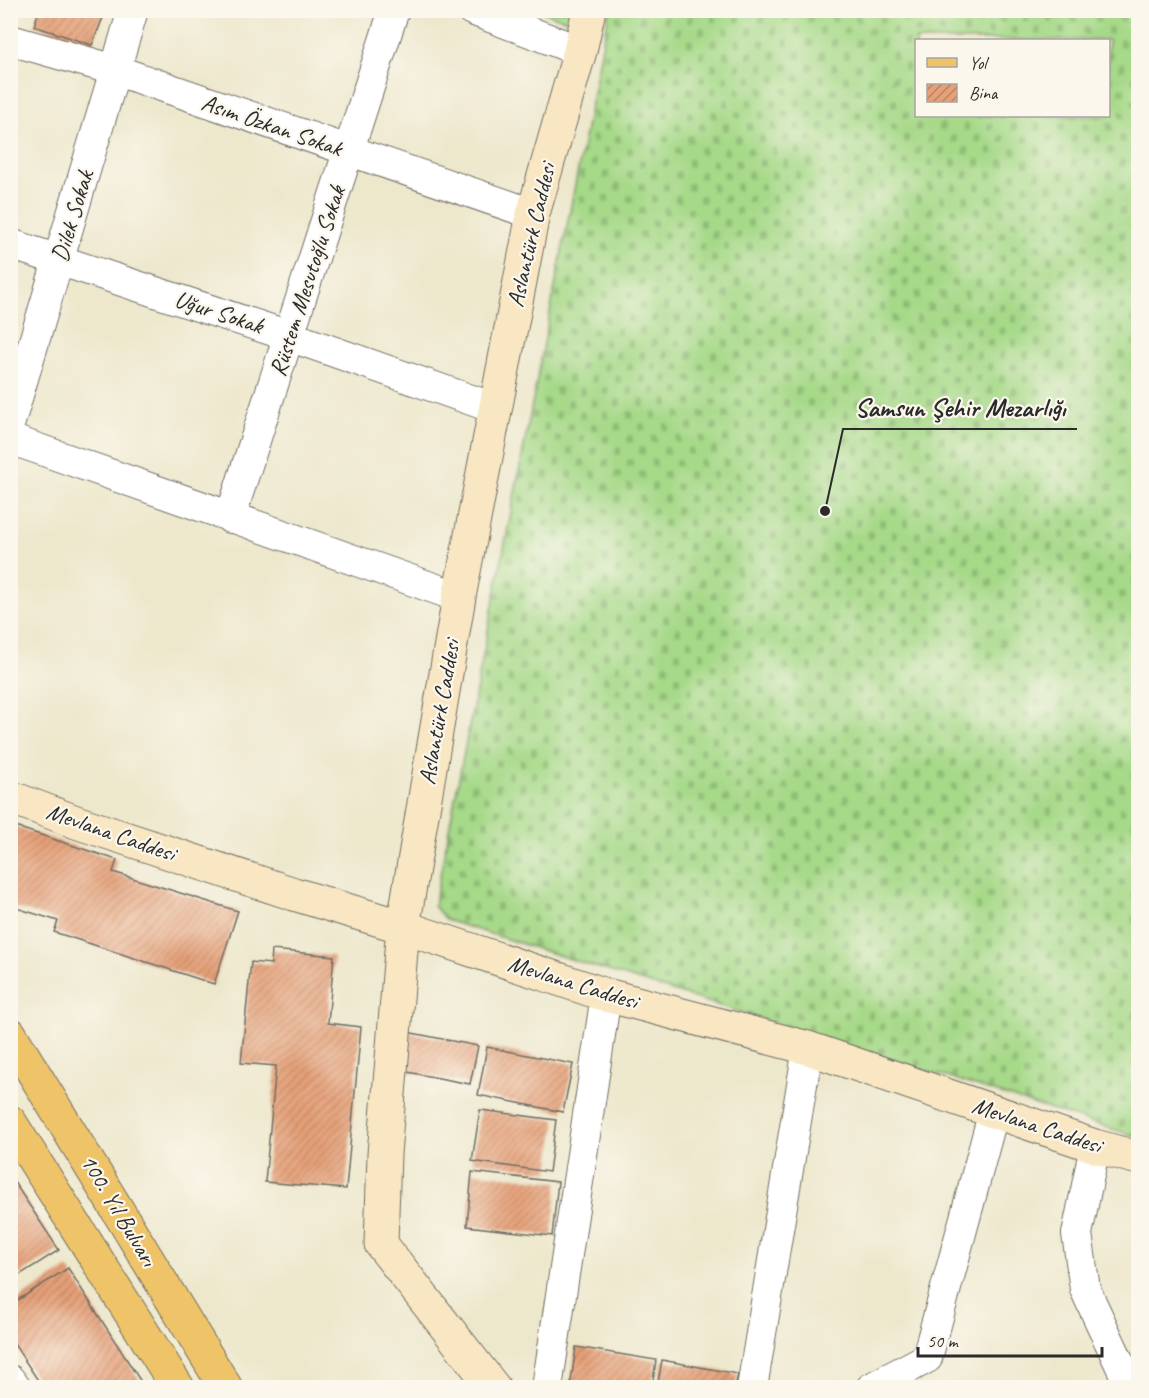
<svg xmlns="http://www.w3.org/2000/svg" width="1149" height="1398" viewBox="0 0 1149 1398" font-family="Caveat,sans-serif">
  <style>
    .cemetery { fill: url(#cemetery-stones); stroke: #68825a; stroke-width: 1.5; fill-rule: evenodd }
    .park { fill: url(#park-crowns); stroke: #68825a; stroke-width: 1.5 }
    .building { fill: url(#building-hatch) }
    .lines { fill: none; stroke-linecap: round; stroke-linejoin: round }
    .street-casing { stroke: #6f6d63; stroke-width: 32 }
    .secondary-casing { stroke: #6f6d63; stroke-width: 35 }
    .primary-casing { stroke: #6f6d63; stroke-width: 35 }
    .street { stroke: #fff; stroke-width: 30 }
    .secondary { stroke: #f9e7c3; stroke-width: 33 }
    .primary { stroke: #efc469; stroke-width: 33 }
    .labels { text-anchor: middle; stroke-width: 4.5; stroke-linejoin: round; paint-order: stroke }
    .street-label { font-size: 24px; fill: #2b2b2b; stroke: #fbf7ec }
    .leader { fill: none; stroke: #2b2b2b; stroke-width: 2 }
    .callout-dot { fill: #2b2b2b; stroke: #fbf7ec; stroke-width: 2 }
    .callout-label { font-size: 26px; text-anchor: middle; font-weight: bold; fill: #2b2b2b; stroke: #fbf7ec; stroke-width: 4.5; stroke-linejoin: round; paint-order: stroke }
  </style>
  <defs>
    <pattern id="cemetery-stones" width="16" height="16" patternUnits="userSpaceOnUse" patternTransform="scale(1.5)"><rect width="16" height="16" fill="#a6d988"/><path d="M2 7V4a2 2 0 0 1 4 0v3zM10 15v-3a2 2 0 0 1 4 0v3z" fill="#8fba76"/></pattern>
    <pattern id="park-crowns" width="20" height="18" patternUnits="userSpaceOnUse" patternTransform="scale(1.5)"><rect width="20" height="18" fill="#a6d988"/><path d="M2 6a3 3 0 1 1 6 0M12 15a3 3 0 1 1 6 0" fill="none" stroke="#8fba76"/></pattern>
    <pattern id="building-hatch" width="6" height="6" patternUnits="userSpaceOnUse" patternTransform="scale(1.5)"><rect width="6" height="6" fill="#e6a078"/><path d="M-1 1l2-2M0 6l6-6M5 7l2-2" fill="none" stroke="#bb8363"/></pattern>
  </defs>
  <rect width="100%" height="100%" fill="#fbf7ec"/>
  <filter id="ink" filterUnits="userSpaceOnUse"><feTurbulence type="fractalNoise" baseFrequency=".0167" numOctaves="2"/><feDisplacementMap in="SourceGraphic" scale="12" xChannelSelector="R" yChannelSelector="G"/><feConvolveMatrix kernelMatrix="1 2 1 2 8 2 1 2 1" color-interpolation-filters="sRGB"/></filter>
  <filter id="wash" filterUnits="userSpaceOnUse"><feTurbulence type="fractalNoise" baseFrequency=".008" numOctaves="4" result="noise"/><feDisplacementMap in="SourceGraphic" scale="24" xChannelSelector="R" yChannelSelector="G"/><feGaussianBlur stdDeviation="1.35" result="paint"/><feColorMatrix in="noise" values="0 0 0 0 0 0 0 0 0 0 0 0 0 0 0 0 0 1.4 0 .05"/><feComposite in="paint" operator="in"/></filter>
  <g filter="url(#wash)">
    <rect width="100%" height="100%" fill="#ede7cc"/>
    <!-- cemetery -->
    <path class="cemetery" d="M609,11H1138V1137L446,920L434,906ZM916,40H1108V116H916Z"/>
    <!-- park -->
    <path class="park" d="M539,11H572L570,21Z"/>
    <g id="blocks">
      <!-- building -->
      <path class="building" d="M39,10H106L92,45L34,26Z
        M10,825L117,860L113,872L238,911L214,984L54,932L58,921L10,906Z
        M272,950L334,956L328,1023L361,1027L346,1189L265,1182L276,1066L241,1063L251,962L271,964Z
        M407,1032L478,1046L470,1084L392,1069Z
        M487,1047L573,1064L563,1112L478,1095Z
        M480,1110L556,1120L549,1172L472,1161Z
        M472,1172L558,1182L552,1236L467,1226Z
        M10,1176L59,1250L10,1281Z
        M68,1268L145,1388H43L10,1338V1305Z
        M576,1347L656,1360L652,1388H570Z
        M662,1360L738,1374L735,1388H657Z"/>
    </g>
  </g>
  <g filter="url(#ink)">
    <use href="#blocks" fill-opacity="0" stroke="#6f6d63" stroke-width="1.5"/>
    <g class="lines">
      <!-- street casing -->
      <g class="street-casing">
        <path id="street" d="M472,10L580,51
          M10,40L115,70L533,214
          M10,244L289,336L494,408
          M10,422L133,10
          M10,439L459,597
          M230,518L394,10
          M1095,1146L1077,1234L1085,1289L1131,1388
          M10,1380L16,1388
          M547,1388L606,995
          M752,1388L808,1048
          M871,1388L927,1358L994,1111"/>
      </g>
      <!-- secondary casing -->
      <g class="secondary-casing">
        <path id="secondary" d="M10,797L76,822L294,894L403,927L606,995L808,1048L1095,1146L1138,1158
          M494,1388L381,1244L384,1154L403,927L459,597L533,214L580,51L589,10"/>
      </g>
      <!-- primary casing -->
      <g class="primary-casing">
        <path id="primary" d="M10,1034L226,1388
          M10,1122L178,1388"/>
      </g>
      <!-- street -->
      <use href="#street" class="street"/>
      <!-- secondary -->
      <use href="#secondary" class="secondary"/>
      <!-- primary -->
      <use href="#primary" class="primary"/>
    </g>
  </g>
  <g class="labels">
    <!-- street labels -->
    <g class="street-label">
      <text transform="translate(272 125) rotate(19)" y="8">Asım Özkan Sokak</text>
      <text transform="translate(72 216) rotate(-73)" y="8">Dilek Sokak</text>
      <text transform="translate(531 235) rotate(-77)" y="8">Aslantürk Caddesi</text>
      <text transform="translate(307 281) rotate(-72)" y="8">Rüstem Mesutoğlu Sokak</text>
      <text transform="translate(219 312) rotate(18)" y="8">Uğur Sokak</text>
      <text transform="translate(439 712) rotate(-80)" y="8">Aslantürk Caddesi</text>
      <text transform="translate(111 832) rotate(19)" y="8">Mevlana Caddesi</text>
      <text transform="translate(573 982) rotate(17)" y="8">Mevlana Caddesi</text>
      <text transform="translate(1037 1125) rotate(18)" y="8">Mevlana Caddesi</text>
      <text transform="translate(119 1210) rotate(59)" y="8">100. Yıl Bulvarı</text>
    </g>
  </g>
  <!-- callouts -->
  <path class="leader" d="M825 511L843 429H1077"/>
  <circle class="callout-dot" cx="825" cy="511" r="6"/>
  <g class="callout-label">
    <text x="960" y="416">Samsun Şehir Mezarlığı</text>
  </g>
  <!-- margin -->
  <rect width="1149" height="1398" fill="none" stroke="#fbf7ec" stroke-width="36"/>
  <!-- legend -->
  <rect x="915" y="39" width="195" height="78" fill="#fbf7ec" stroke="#a8a59f" stroke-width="1.5"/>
  <rect x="927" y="58" width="30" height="9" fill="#efc469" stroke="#a8a59f" stroke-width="1.5"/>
  <text x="969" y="69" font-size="18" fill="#2b2b2b">Yol</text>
  <rect x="927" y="84" width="30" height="18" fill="url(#building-hatch)" stroke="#a8a59f" stroke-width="1.5"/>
  <text x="969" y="99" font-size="18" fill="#2b2b2b">Bina</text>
  <!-- scale -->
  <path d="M918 1347v9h184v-9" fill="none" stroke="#2b2b2b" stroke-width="3"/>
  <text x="927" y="1347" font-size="18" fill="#2b2b2b" stroke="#fbf7ec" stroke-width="4.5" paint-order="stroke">50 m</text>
</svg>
